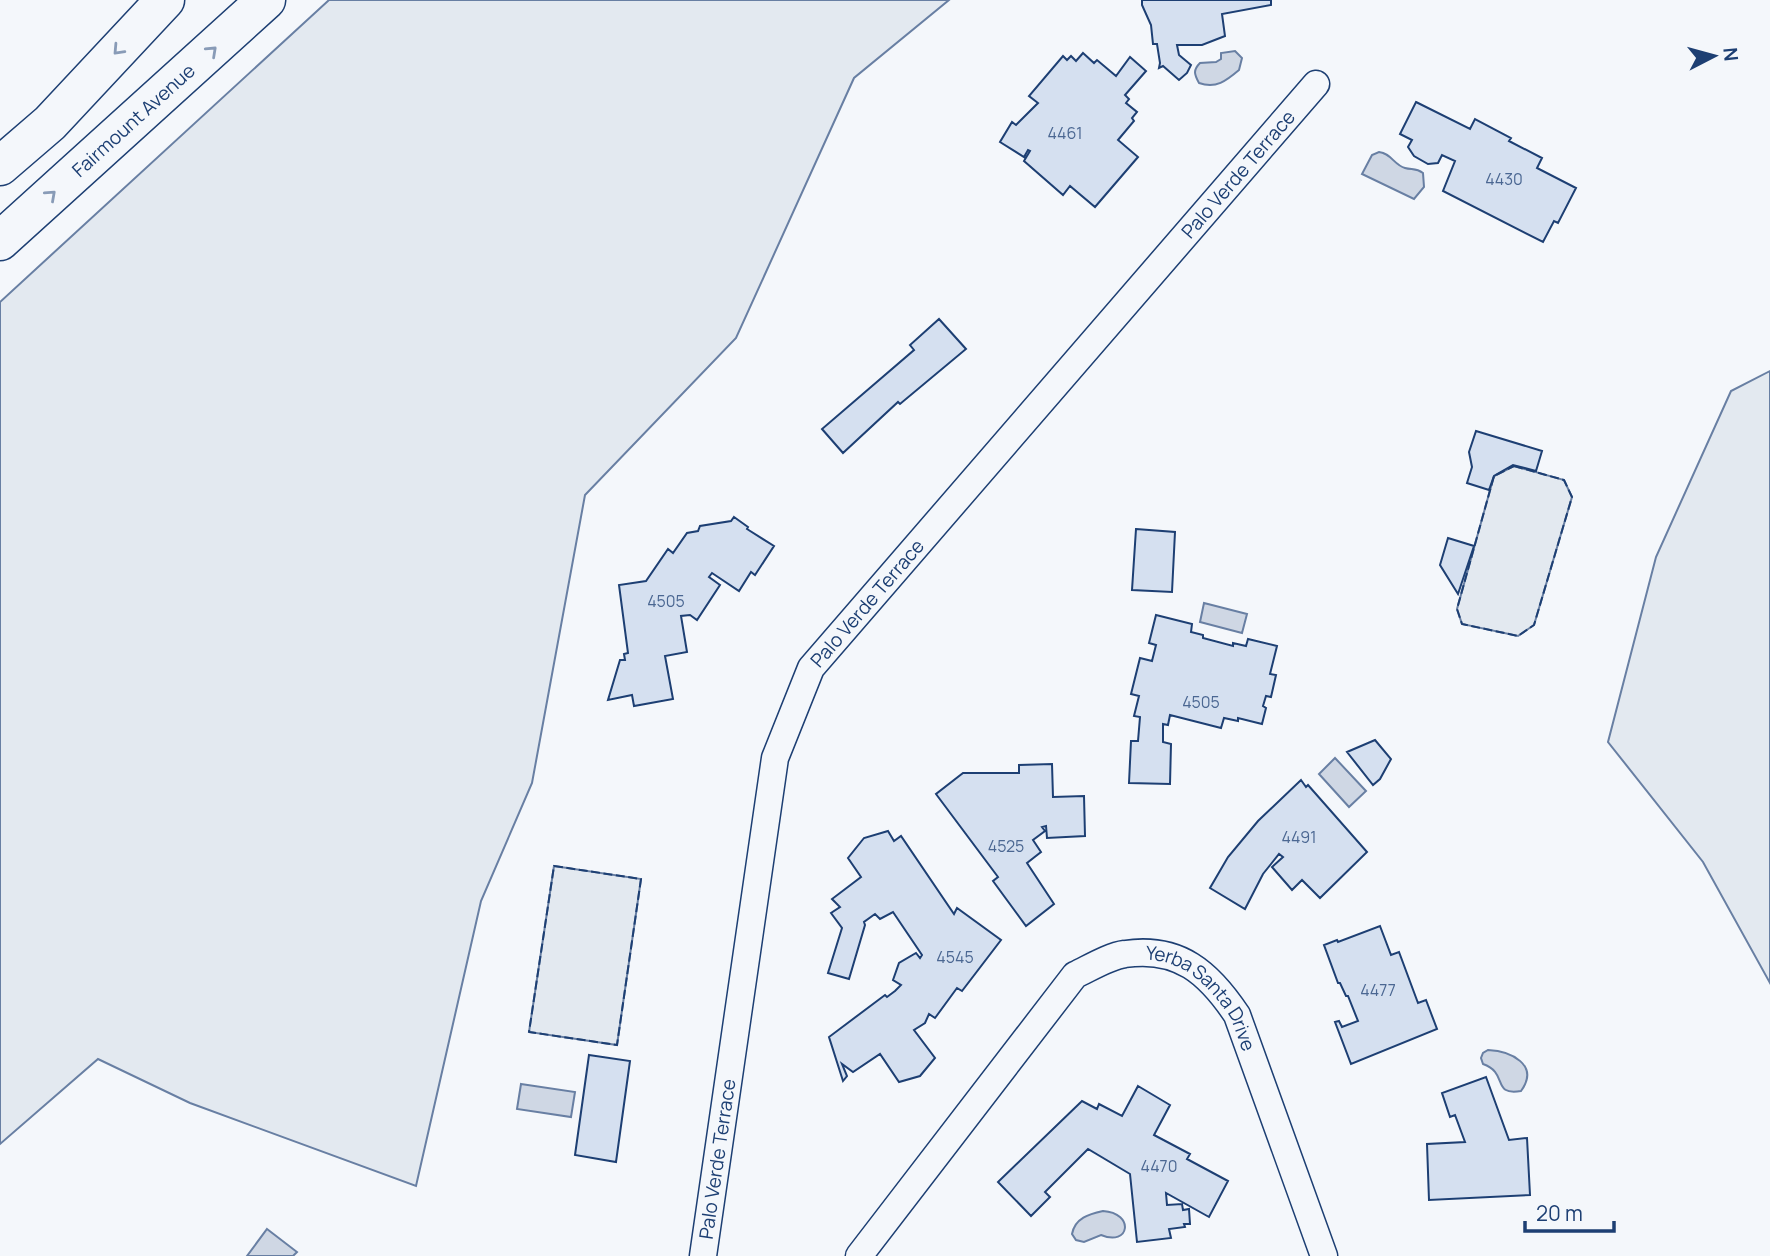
<svg xmlns="http://www.w3.org/2000/svg" width="1770" height="1256" viewBox="0 0 1770 1256" font-family="Manrope,sans-serif">
  <style>
    .green { fill: #e3e9f0; stroke: #687fa3; stroke-width: 2 }
    .water { fill: #cfd7e4; stroke: #687fa3; stroke-width: 2 }
    .building { fill: #d5e0f0; stroke: #1d3f73; stroke-width: 2 }
    .lines { fill: none; stroke-linecap: round; stroke-linejoin: round }
    .street-casing { stroke: #1d3f73; stroke-width: 29 }
    .primary-casing { stroke: #1d3f73; stroke-width: 41 }
    .street { stroke: #f4f7fb; stroke-width: 26 }
    .primary { stroke: #f4f7fb; stroke-width: 38 }
    .fence { stroke: #1d3f73; stroke-width: 2; stroke-dasharray: 9 3.5; stroke-linecap: butt }
    .oneway { stroke: #889bb7 }
    .labels { text-anchor: middle; stroke-width: 5; stroke-linejoin: round; paint-order: stroke }
    .number-label { font-size: 16px; fill: #4b6792 }
    .street-label { font-size: 19px; fill: #1d3f73; stroke: #f4f7fb }
  </style>
  <rect width="100%" height="100%" fill="#f4f7fb"/>
  <!-- green -->
  <path class="green" d="M329,0H949L854,78L736,338L585,495L532,783L481,901L416,1186L190,1103L98,1059L0,1144V302Z
    M1770,371V983L1703,862L1608,742L1656,557L1731,391Z
    M1514,466L1564,480L1572,497L1534,625L1518,636L1462,624L1457,609L1494,476Z
    M554,866L641,879L617,1045L529,1032Z"/>
  <!-- water -->
  <path class="water" d="M1235,51L1242,58L1239,70C1226,81 1216,89 1199,83C1194,74 1193,70 1200,63L1216,62L1221,59V53Z
    M1379,152C1391,153 1394,165 1405,168C1412,170 1416,168 1423,173L1424,187L1414,199L1362,174L1372,155Z
    M1204,603L1247,614L1242,633L1200,622Z
    M1335,758L1366,791L1349,807L1319,774Z
    M1488,1050C1511,1051 1540,1065 1521,1091C1491,1096 1509,1073 1483,1064L1481,1058L1483,1053Z
    M521,1084L575,1092L571,1117L517,1109Z
    M1103,1211C1135,1213 1130,1247 1101,1235L1084,1242L1076,1240L1072,1234C1075,1218 1089,1214 1103,1211Z
    M267,1229L297,1252L293,1256H247Z"/>
  <!-- building -->
  <path class="building" d="M1142,0H1271V5L1222,14L1225,36L1202,45H1177L1179,55L1191,65L1187,73L1179,80L1163,66L1159,68L1160,63L1157,44H1153L1151,25L1142,5Z
    M1083,53L1094,63L1097,60L1116,76L1130,57L1146,71L1125,95L1129,99L1126,103L1137,112L1132,118L1134,121L1118,140L1138,157L1095,207L1070,186L1063,195L1024,161L1030,151L1028,150L1024,157L1000,142L1012,122L1016,125L1038,103L1029,96L1063,56L1067,60L1071,56L1076,61Z
    M1416,102L1470,129L1475,119L1511,138L1509,141L1542,158L1537,168L1576,188L1558,223L1554,221L1543,242L1443,191L1455,161L1442,155L1438,163L1428,164L1414,156L1408,147L1412,140L1400,134Z
    M939,319L966,349L900,404L898,402L843,453L822,429L914,350L910,345Z
    M1476,431L1542,451L1536,471L1513,465L1494,476L1489,490L1467,483L1472,467L1469,452Z
    M734,517L748,527L747,529L774,546L755,575L751,572L739,591L712,573L709,577L720,585L697,620L690,615L681,616L687,652L665,656L673,699L634,706L632,695L608,700L620,660H625L624,654L628,653L619,585L646,581L668,549L673,553L687,533L698,531L700,526L731,521Z
    M1136,529L1175,532L1172,592L1132,590Z
    M1448,538L1474,546L1458,594L1440,565Z
    M1156,615L1192,624L1191,632L1203,635V638L1233,646V643L1246,646L1248,639L1277,646L1270,674L1276,675L1271,697L1266,696L1263,706L1266,708L1262,724L1238,718V721L1224,718L1221,728L1170,715L1168,725L1163,724V742L1171,744L1170,784L1129,783L1131,741H1138L1140,717L1134,716L1139,696L1131,694L1140,658L1152,661L1156,645L1149,643Z
    M1375,740L1391,759L1380,779L1373,785L1347,752Z
    M1052,764L1053,797L1084,796L1085,836L1047,838L1046,826L1042,827L1045,831L1033,840L1041,852L1027,863L1054,904L1026,926L993,881L998,877L936,794L963,773H1019V765Z
    M1301,780L1306,787L1308,785L1367,852L1320,898L1302,880L1292,890L1272,867L1283,857L1279,854L1263,874L1245,909L1210,888L1228,857L1258,821Z
    M888,831L894,841L901,836L954,914L957,908L1001,940L962,991L957,988L935,1018L929,1014L925,1023L914,1030L935,1058L920,1076L899,1082L880,1054L853,1072L842,1064L847,1076L843,1081L829,1037L885,995L887,997L895,991L901,985L893,980L899,963L916,953L920,958L922,955L893,912L880,919L875,914L864,922L865,925L849,979L828,973L842,928L831,913L840,907L832,899L861,877L848,858L864,838Z
    M1380,926L1391,955L1399,952L1418,1003L1426,1000L1437,1029L1351,1064L1335,1022L1339,1021L1342,1027L1358,1021L1348,996H1346L1340,983H1338L1324,945L1337,940L1338,942Z
    M589,1055L630,1061L616,1162L575,1155Z
    M1486,1077L1509,1140L1527,1138L1530,1195L1429,1200L1427,1144L1465,1142L1455,1115L1450,1117L1442,1093Z
    M1138,1086L1170,1105L1154,1135L1190,1154L1187,1159L1228,1181L1209,1217L1166,1193L1167,1205L1182,1204L1183,1210L1189,1209L1190,1224H1184L1185,1227L1169,1229L1171,1238L1137,1242L1130,1174L1088,1149L1045,1192L1050,1197L1031,1216L998,1182L1082,1101L1097,1109L1099,1104L1122,1116Z"/>
  <g class="lines">
    <!-- street casing -->
    <g class="street-casing">
      <g id="street">
        <path id="s1" d="M703,1256L775,758L811,668L1316,84"/>
        <path id="s2" d="M859,1256L1075,975C1090,968 1109,956 1125,954C1179,946 1209,973 1237,1015L1324,1256"/>
      </g>
    </g>
    <!-- primary casing -->
    <g class="primary-casing">
      <g id="primary">
        <path d="M0,166L50,123L165,0"/>
        <path id="s3" d="M0,241L266,0"/>
      </g>
    </g>
    <!-- street -->
    <use href="#street" class="street"/>
    <!-- primary -->
    <use href="#primary" class="primary"/>
    <!-- fence -->
    <path class="fence" d="M1514,466L1564,480L1572,497L1534,625L1518,636L1462,624L1457,609L1494,476Z
      M554,866L641,879L617,1045L529,1032Z"/>
  </g>
  <!-- one-way arrows -->
  <defs><path id="oneway-chevron" d="M-2-3.5L2.5 0L-2 3.5" fill="none" stroke-width="1.6" stroke-linecap="round" stroke-linejoin="round" transform="scale(1.75)"/></defs>
  <g class="oneway">
    <use href="#oneway-chevron" transform="translate(118 50) rotate(133)"/>
    <use href="#oneway-chevron" transform="translate(212 51) rotate(-43)"/>
    <use href="#oneway-chevron" transform="translate(51 195) rotate(-42)"/>
  </g>
  <g class="labels">
    <!-- number labels -->
    <g class="number-label">
      <text x="1065" y="139">4461</text>
      <text x="1504" y="185">4430</text>
      <text x="666" y="607">4505</text>
      <text x="1201" y="708">4505</text>
      <text x="1299" y="843">4491</text>
      <text x="1006" y="852">4525</text>
      <text x="955" y="963">4545</text>
      <text x="1378" y="996">4477</text>
      <text x="1159" y="1172">4470</text>
    </g>
    <!-- street labels -->
    <g class="street-label">
      <text dy="7" stroke="none"><textPath href="#s3" startOffset="180">Fairmount Avenue</textPath></text>
      <text dy="7" stroke="none"><textPath href="#s1" startOffset="1253">Palo Verde Terrace</textPath></text>
      <text dy="7" stroke="none"><textPath href="#s1" startOffset="686">Palo Verde Terrace</textPath></text>
      <text dy="7" stroke="none"><textPath href="#s2" startOffset="506">Yerba Santa Drive</textPath></text>
      <text dy="7" stroke="none"><textPath href="#s1" startOffset="98">Palo Verde Terrace</textPath></text>
    </g>
  </g>
  <!-- north arrow -->
  <g transform="translate(1714 56) rotate(84)" stroke="#f4f7fb" stroke-width="5" paint-order="stroke">
  <path d="M0-5L12 26L0 18L-12 26Z" fill="#1d3f73"/>
  <text y="-10" font-size="19" font-weight="bold" text-anchor="middle" fill="#1d3f73">N</text>
  </g>
  <!-- scale -->
  <path d="M1525 1221v10h89v-10" fill="none" stroke="#1d3f73" stroke-width="3.5"/>
  <text x="1536" y="1221" font-size="21" fill="#1d3f73" stroke="#f4f7fb" stroke-width="5" paint-order="stroke">20 m</text>
</svg>
